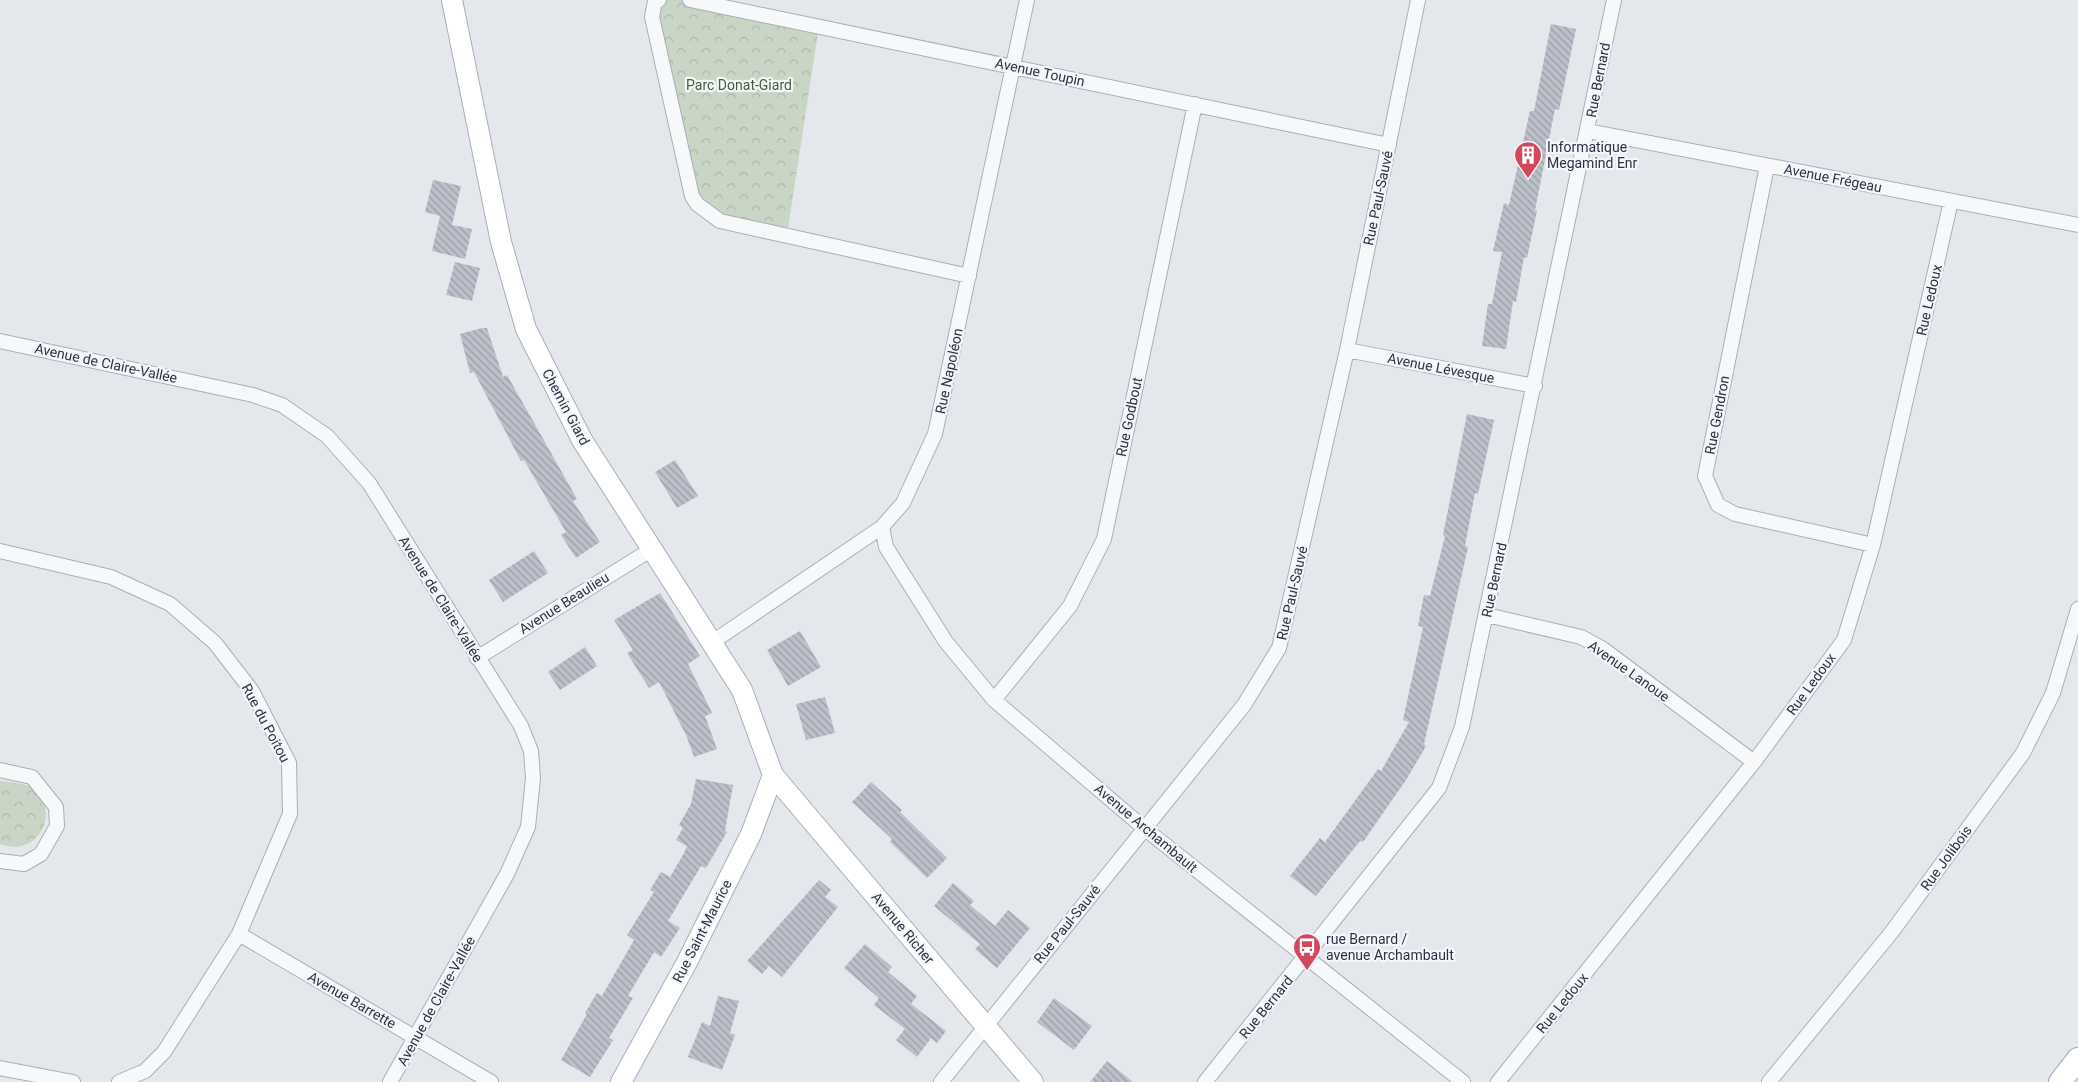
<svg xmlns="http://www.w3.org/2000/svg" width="2078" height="1082" viewBox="0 0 2078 1082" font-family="Roboto,sans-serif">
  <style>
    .park { fill: url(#park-crowns) }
    .building { fill: url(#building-back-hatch) }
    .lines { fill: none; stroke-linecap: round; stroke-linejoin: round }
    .street-casing { stroke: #a9aeb7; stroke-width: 16 }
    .secondary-casing { stroke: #a9aeb7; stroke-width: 22 }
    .primary-casing { stroke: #a3abb8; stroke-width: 24 }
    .street { stroke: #f7f8fa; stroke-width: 14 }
    .secondary { stroke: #fff; stroke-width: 20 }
    .primary { stroke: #fff; stroke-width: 22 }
    .labels { text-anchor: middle; stroke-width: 4.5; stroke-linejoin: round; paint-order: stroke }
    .street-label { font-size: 14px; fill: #2b3445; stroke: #f4f6f9 }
    .park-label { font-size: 14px; fill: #3f6138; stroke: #f4f6f9 }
    .poi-label { font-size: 14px; fill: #2b3445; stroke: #f4f6f9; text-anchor: start }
  </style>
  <defs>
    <pattern id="park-crowns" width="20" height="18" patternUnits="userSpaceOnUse" patternTransform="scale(1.25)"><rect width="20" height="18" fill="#c9d6c5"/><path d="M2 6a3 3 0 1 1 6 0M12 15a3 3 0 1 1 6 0" fill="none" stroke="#adb8ab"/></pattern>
    <pattern id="building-back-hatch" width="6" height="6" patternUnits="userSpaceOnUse" patternTransform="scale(1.25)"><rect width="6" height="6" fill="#bbc0ca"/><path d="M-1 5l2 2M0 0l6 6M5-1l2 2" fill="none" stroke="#989da6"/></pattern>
  </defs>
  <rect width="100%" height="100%" fill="#e4e7ec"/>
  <!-- park -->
  <path class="park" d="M659,0H690L819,26L787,235L720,221L697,204L655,1Z
    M0,781C9,782 23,783 31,787C57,804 47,845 15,847C11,847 5,845 0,844Z"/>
  <!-- building -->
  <path class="building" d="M1551,24L1576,29L1559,110L1555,109L1535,210L1537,211L1527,258L1524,257L1516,302L1513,301L1506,349L1482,346L1488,304H1492L1502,252L1493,251L1504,203L1509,205L1530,111H1534Z
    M433,180L461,186L452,225L472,229L465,259L432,251L440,216L425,212Z
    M455,262L480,268L472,301L446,295Z
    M482,328H487L503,377L507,375L577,499L573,501L600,542L576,558L561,535L566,532L524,460L521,461L474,372L470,373L460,334Z
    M1467,414L1494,420L1478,494L1475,493L1465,546L1468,547L1424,744L1426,746L1406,780L1363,842L1360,841L1316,896L1290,876L1320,838L1325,842L1378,769L1381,771L1409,722L1403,720L1423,627L1418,626L1424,595L1430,596L1445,536L1443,535Z
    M675,460L698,496L677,508L655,472Z
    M534,551L548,573L503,602L489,580Z
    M660,593L700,656L688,664L712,713L705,716L717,749L694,757L686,735L659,682L649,688L627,653L633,650L614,620Z
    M800,631L821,667L788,686L767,650Z
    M585,647L597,666L560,690L548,672Z
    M825,697L835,733L806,740L796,704Z
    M696,779L733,785L725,831L727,832L706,868L701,866L668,921L680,928L661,957L654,952L628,996L633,998L609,1038L613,1040L590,1077L561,1060L587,1014L585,1013L597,993L602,996L634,940L627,935L654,892L650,890L661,872L670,877L683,855L687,846L676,840L683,828L679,825L691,804Z
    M871,782L902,810L900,812L947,858L927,878L890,842L892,839L852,802Z
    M819,880L831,890L825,897L838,907L782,977L769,966L762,974L747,961Z
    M953,883L974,901L970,905L995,926L1008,910L1030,928L997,968L975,949L980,944L934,906Z
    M865,944L892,967L888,972L917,996L911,1004L946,1031L937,1043L931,1038L917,1057L896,1040L905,1029L874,1005L879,998L844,968Z
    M718,996L739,1001L730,1033L735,1035L722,1070L688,1057L702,1022L710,1026Z
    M1054,998L1092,1026L1074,1050L1037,1022Z
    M1107,1061L1133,1082H1090Z"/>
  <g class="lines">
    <!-- street casing -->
    <g class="street-casing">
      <path id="street" d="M659,0L655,1L652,17L692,196L697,204L720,221L969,276
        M690,0L1389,145
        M1588,131L2078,225
        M1767,166L1705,476L1718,505L1735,514L1873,545
        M0,341L253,395L282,405L327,436L369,483L521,726L531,751L533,778L528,827L507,874L390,1082
        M1347,350L1535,386
        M882,527L886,547L946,642L994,700L1144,828L1463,1082
        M0,551L111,577L170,604L215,643L252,691L289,763L290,814L239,934L164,1052L145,1071L119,1082
        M1487,615L1581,637L1603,649L1754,762
        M711,643L882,527L903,503L935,434L1027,0
        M477,658L652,549
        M994,700L1070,606L1104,539L1195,104
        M0,770L32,777L56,807L57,826L41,854L24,864L0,861
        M239,934L491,1082
        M0,1068L73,1082
        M941,1082L1244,705L1279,648L1347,350L1418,0
        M1205,1082L1439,788L1462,727L1614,0
        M1498,1082L1754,762L1844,640L1873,545L1951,201
        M1769,1082L1891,933L2023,753L2053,693L2078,609"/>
    </g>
    <!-- secondary casing -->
    <g class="secondary-casing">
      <path id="secondary" d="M452,0L501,242L526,329L582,440L742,690L773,775L1033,1082
        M621,1082L686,964L751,834L773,775"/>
    </g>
    <!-- primary casing -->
    <g class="primary-casing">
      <path id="primary" d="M2060,1082L2078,1059"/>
    </g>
    <!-- street -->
    <use href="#street" class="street"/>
    <!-- secondary -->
    <use href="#secondary" class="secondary"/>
    <!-- primary -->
    <use href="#primary" class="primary"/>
  </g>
  <!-- icons -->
  <defs>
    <g id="building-pin" transform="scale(1.4375)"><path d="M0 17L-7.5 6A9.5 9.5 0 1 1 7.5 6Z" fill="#d1495b" stroke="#f4f6f9"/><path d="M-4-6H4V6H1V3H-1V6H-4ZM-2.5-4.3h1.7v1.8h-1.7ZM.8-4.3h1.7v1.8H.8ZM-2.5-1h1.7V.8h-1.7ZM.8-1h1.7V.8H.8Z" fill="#fff"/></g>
    <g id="bus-pin" transform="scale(1.4375)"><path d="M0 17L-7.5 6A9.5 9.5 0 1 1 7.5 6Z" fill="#d1495b" stroke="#f4f6f9"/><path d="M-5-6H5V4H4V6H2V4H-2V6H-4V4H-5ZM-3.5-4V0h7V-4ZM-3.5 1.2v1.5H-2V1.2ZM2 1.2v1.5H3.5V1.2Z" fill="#fff"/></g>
  </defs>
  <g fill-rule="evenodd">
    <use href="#building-pin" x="1528" y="155"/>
    <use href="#bus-pin" x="1307" y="947"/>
  </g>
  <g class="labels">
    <!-- street labels -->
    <g class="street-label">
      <text transform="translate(1040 72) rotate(12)" y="5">Avenue Toupin</text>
      <text transform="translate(1598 80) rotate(-79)" y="5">Rue Bernard</text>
      <text transform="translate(1833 178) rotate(11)" y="5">Avenue Frégeau</text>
      <text transform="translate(1378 198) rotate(-78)" y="5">Rue Paul-Sauvé</text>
      <text transform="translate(1929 300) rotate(-77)" y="5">Rue Ledoux</text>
      <text transform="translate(106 363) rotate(12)" y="5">Avenue de Claire-Vallée</text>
      <text transform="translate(1441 368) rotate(11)" y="5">Avenue Lévesque</text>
      <text transform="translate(949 371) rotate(-78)" y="5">Rue Napoléon</text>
      <text transform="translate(566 407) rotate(62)" y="5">Chemin Giard</text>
      <text transform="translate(1717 415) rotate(-79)" y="5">Rue Gendron</text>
      <text transform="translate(1129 417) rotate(-78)" y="5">Rue Godbout</text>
      <text transform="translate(1494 580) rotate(-78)" y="5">Rue Bernard</text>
      <text transform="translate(1292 593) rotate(-77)" y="5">Rue Paul-Sauvé</text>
      <text transform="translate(441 599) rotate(58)" y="5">Avenue de Claire-Vallée</text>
      <text transform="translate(564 603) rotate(-32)" y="5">Avenue Beaulieu</text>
      <text transform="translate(1629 671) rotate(35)" y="5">Avenue Lanoue</text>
      <text transform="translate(1811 684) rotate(-54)" y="5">Rue Ledoux</text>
      <text transform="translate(266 723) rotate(62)" y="5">Rue du Poitou</text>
      <text transform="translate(1146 828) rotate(40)" y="5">Avenue Archambault</text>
      <text transform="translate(1946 858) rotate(-54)" y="5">Rue Jolibois</text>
      <text transform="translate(1067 924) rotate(-51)" y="5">Rue Paul-Sauvé</text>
      <text transform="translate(903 928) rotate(50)" y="5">Avenue Richer</text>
      <text transform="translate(702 931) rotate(-63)" y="5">Rue Saint-Maurice</text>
      <text transform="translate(352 1000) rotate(30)" y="5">Avenue Barrette</text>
      <text transform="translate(436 1001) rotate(-61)" y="5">Avenue de Claire-Vallée</text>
      <text transform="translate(1562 1003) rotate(-51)" y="5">Rue Ledoux</text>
      <text transform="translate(1266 1007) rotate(-51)" y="5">Rue Bernard</text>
    </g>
    <!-- park labels -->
    <g class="park-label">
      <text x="739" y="90">Parc Donat-Giard</text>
    </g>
    <!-- poi labels -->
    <g class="poi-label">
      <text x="1547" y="152">Informatique<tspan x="1547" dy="16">Megamind Enr</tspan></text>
      <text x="1326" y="944">rue Bernard /<tspan x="1326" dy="16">avenue Archambault</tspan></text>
    </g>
  </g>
</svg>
